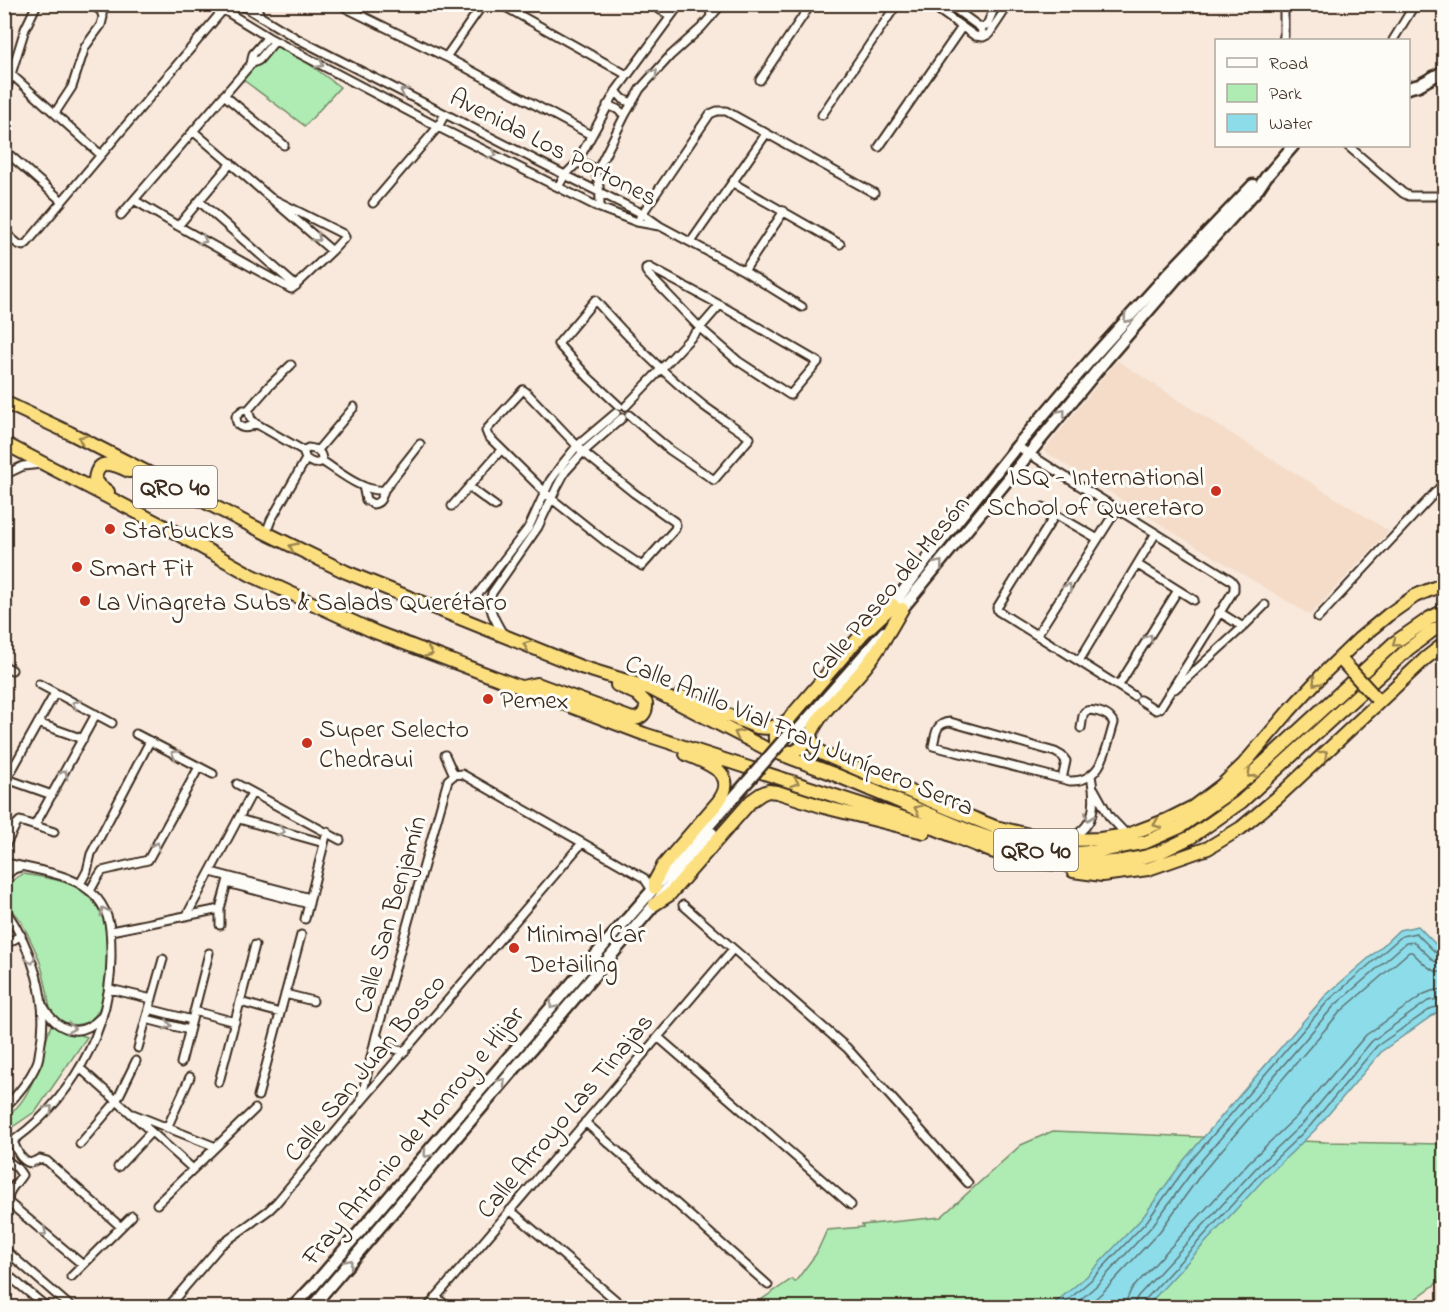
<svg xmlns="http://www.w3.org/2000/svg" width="1449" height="1312" viewBox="0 0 1449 1312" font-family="'Indie Flower',sans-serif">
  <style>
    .built { fill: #f4dcc9 }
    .green { fill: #afecb3; stroke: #758b68; stroke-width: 1.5 }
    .water { fill: #8ddcea; stroke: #6c9598; stroke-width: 1.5 }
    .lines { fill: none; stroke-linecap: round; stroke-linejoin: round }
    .shore { stroke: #5c7170; stroke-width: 1.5 }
    .street-casing { stroke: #3b2a1e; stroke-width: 11 }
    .secondary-casing { stroke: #3b2a1e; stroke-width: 15 }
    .highway-casing { stroke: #3b2a1e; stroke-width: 16 }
    .street { stroke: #fdfcf7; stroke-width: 7 }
    .secondary { stroke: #fdfcf7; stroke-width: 10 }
    .highway { stroke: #fce080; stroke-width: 12 }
    .secondary-bridge-casing { stroke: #3b2a1e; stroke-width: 15; stroke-linecap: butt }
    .highway-bridge-casing { stroke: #3b2a1e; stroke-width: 16; stroke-linecap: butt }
    .secondary-bridge { stroke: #fdfcf7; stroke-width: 10 }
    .highway-bridge { stroke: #fce080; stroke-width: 12 }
    .oneway { stroke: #9c938a }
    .oneway2 { stroke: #9c854f }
    .poi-dot { fill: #c8321e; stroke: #fdfcf7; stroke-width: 2 }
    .labels { text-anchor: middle; stroke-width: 6; stroke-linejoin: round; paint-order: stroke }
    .shield { fill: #fdfcf7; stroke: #75695f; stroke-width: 1.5 }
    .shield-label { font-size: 24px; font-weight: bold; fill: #3b2a1e }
    .street-label { font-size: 26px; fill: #3b2a1e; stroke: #fdfcf7 }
    .poi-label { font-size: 26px; fill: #3b2a1e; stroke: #fdfcf7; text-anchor: start }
  </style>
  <rect width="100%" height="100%" fill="#f8e9dc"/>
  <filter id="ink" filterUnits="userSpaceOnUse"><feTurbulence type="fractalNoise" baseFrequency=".0167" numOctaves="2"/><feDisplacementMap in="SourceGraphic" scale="12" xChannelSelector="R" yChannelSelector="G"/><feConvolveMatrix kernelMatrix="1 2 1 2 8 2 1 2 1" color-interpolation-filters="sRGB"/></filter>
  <g filter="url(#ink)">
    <!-- built -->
    <path class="built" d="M1117,360L1214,423L1389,531L1310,615L1176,534L1044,451Z"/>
    <!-- green -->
    <path class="green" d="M277,40L340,87L305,126L242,79Z
      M23,874C37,876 64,880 76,887C110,907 110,941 106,976C105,986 104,998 100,1007C96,1016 89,1023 80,1024C68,1027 55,1019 50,1008C48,1002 48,995 47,990C44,978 42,965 37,954C32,943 27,932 21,921C16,914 8,906 7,898C4,885 13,879 23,874Z
      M51,1025L87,1037L36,1111L5,1132V1117C33,1101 41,1055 51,1025Z
      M1053,1131L1325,1142L1444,1144V1278L1404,1307L749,1308L792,1279L795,1282L816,1254L827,1230L863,1227L862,1225L941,1217L1021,1145Z"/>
    <!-- water -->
    <path class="water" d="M1418,926L1444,953V1011L1436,1013L1382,1051L1315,1130L1265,1178L1146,1307H1050L1087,1276L1143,1217L1184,1160L1325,996L1378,950L1399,930Z"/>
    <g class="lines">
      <!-- shore -->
      <path class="shore" d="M1059,1308L1091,1280L1147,1221L1189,1163L1329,1000L1402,936L1416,933L1438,955L1444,957
        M1071,1308L1096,1286L1153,1225L1195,1168L1334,1006L1406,943L1414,942L1434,961L1444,964
        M1085,1308L1104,1291L1160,1231L1202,1173L1340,1012L1409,952H1412C1422,962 1430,972 1444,973
        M1125,1308L1127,1299L1131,1290L1249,1162L1298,1115L1366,1035L1424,994L1432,991L1444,989
        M1134,1308L1135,1301L1138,1296L1256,1168L1305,1121L1372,1041L1428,1001L1444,998
        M1142,1308L1144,1301L1261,1173L1310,1126L1377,1046L1432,1008L1444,1006"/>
      <!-- street casing -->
      <g class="street-casing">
        <path id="street" d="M214,4L268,37L438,127L600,208L637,222L659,226
          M240,4L296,38L565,175L643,214L660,226L744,271L802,307
          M256,4L260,16
          M500,4L627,75
          M650,4L671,16
          M707,4L710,8L711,17
          M930,4L975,36L983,37L989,34L1009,4
          M948,4L981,28L983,37
          M346,8L446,57L591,135
          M981,28L987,25L996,4
          M1283,40L1284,36V4
          M1393,40L1415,4
          M446,57L483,4
          M251,64L253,54L268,37
          M12,75L101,155
          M760,80L811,4
          M616,91L623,99L631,103
          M224,95L284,145
          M4,97L25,29L37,4
          M607,105L617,109L625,115
          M55,113L72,87L85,47L101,25L103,17L101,11L91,4
          M822,115L897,4
          M193,131L332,251
          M1348,146L1403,193L1409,196H1444
          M879,147L962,27
          M4,150L62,201
          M576,164C601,160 600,191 600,208
          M596,173L625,115L640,89L670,56L701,28L722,4
          M733,183L840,244
          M558,187L565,175L576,164L616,91L680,4
          M134,200L178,226L291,289L293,288L332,251L345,237L343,234L271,198
          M199,201L296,286
          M373,203L438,127L445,114
          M121,215L251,64L259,60L275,41
          M640,217L710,114L717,111H726L874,193
          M178,226L231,163
          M4,232L18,244L23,246L27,243L223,10
          M691,242L766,134
          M649,267L720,305L818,362L790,395L738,361L700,328L648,274L646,271V268Z
          M744,271L784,211
          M523,390L526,392L583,452L634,493L675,522L676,525L675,529L642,566L605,541L552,499L488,436L486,431L488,428Z
          M619,406L589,378L558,344L595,300C629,339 664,374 704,406C719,417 735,427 750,438L714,480L670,450L629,415
          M626,406L700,328L720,305
          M248,410L251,419L255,423L304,451
          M255,423C247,430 236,430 236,416L243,410H248L269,386L291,365
          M1017,446L1056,471L1231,580L1234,584V590L1160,708L1156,710L1140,700
          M318,450L354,407
          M322,461C338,471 364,493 384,490
          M4,475L23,466L42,464
          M363,486L366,500L373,504C381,503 382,497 384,490L420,444
          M469,487L495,506
          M452,506L501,450
          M1043,507L1098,539
          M266,533L271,520L306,459L304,454V451L308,448C318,449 322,452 322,461C316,465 312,463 306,459
          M1138,565L1194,600
          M448,612L468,602L477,595L529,527L550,481L560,467L577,446L616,413
          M1219,612L1243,627
          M1318,618L1444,483
          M503,634C495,620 487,609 492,593L538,527L557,487L565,472L583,452L622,418
          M1037,635L1117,509
          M1054,646L998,611L997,608L1055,515
          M1058,648L1134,696
          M1079,661L1156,533
          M4,666L12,670
          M39,684L112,723
          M1119,685L1178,590
          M1175,689L1243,627L1265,605
          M38,723L83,739
          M136,734L213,774
          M445,755L454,775
          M454,775L462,774L644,878L652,890
          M7,779L52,795
          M1062,779L1066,761L1062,756L1055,752L950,722C935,723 936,734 933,746L1070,781C1103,782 1106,748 1114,723C1113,722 1112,720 1111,719C1107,713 1088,707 1084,713C1082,717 1082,724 1081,728
          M4,784L55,693
          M237,784L340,840
          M1094,789L1109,816L1127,835
          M4,819L5,820
          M239,819L324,843
          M35,825L96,714
          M1071,840C1076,835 1082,831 1086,826C1097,813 1094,791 1091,776
          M4,848L16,825L20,821L54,832
          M4,862C35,871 75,872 97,898C111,915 111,933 111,954C112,1031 69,1105 4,1147
          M211,872L310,898
          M4,877L14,869L21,867
          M227,883L309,904
          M80,884L87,871L91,854L150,741
          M90,891L96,880L102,871L148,860L199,767
          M683,905L847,1048L968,1183
          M4,908C32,948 50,1001 40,1049C39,1054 39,1059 37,1063C31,1078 16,1097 4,1108
          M187,915L252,793
          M305,919L327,832
          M220,925V909L228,879
          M111,931L220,909
          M4,946L21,935
          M110,989L152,999
          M285,994L313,1001
          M240,1002L280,1013
          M44,1007C57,1031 80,1039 100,1018
          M149,1009L192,1020
          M194,1011L235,1022
          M146,1019L189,1030
          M376,1036C385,1045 392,1050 405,1051
          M658,1037L851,1205
          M138,1048L163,959
          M181,1063L209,953
          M81,1069L193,1169
          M219,1082L255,945
          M258,1096L301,935
          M361,1100L376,1036L448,780L454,775
          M133,1114L216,1147
          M585,1122L768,1285
          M167,1128L190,1077
          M13,1141C17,1151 20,1160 30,1163L40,1159L47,1161L121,1227
          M80,1144L116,1102L136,1061
          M4,1158L17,1168L22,1175C16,1185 6,1191 9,1203L83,1265
          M118,1167L150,1133
          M157,1204L255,1109
          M510,1210L625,1308
          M4,1249L72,1308
          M4,1272L48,1308
          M71,1277L132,1216
          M436,1297L449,1308
          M167,1308L221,1245L269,1210L277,1202L360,1103L582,843
          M427,1308L733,949"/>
      </g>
      <!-- secondary casing -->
      <g class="secondary-casing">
        <path id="secondary" d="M1408,88L1419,85L1444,71
          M889,610L934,550L1017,446L1092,358L1166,276L1253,185
          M897,615L1105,361L1174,281L1258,189L1266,177L1293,146
          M790,739L884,632
          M292,1308L314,1285L606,943L748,781
          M311,1308L655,904L712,833"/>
      </g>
      <!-- highway casing -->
      <g class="highway-casing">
        <path id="highway" d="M4,402L70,433L266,533L346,572L581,667L649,688L765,748L831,773L972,832L1015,847L1031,850L1078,853L1100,851L1146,842L1180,827L1227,794L1254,772L1394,643L1430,618L1444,611
          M4,443L171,530L251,575L375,632L644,734L934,828L991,851L1031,862L1078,865L1123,861L1144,857L1160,852L1191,837L1241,802L1407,650L1432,631L1444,625
          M108,492L100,486L95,479C98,457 114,464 129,471
          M902,609C889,631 877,654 860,673C843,693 820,711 810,736L815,748L823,754L950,809L995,827L1042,838L1071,840L1100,839L1127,835L1167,820L1193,807L1221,786L1244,764L1289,711L1325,672L1359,639L1388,615L1415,596L1444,584
          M522,687L537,684L632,719C641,719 647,713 646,703L637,694L617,685
          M680,696L757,727C770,729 777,727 788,720L863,633L893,605
          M779,726C778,729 776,732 775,735C773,746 787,755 796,751C802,748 806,741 810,736
          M1073,871L1102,875L1148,869L1208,848L1241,828L1278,797L1426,658L1444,644
          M655,888V881L663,866L718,802C740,773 708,764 686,754
          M655,904L669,895L751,801L761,794L768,791L777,792L824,807L924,832"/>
      </g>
      <!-- street -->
      <use href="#street" class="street"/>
      <!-- secondary -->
      <use href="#secondary" class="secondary"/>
      <!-- highway -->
      <use href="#highway" class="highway"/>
      <!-- secondary-bridge casing -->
      <g class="secondary-bridge-casing">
        <path id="secondary-bridge" d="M748,781L787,736"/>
      </g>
      <!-- highway-bridge casing -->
      <g class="highway-bridge-casing">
        <path id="highway-bridge" d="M1344,663L1376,698"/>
      </g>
      <!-- secondary-bridge -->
      <use href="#secondary-bridge" class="secondary-bridge"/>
      <!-- highway-bridge -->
      <use href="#highway-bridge" class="highway-bridge"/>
    </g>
    <!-- one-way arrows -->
    <defs><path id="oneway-chevron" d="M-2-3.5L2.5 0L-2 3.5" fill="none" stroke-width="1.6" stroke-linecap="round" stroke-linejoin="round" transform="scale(1.5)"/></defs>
    <g class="oneway">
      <use href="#oneway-chevron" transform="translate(320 64) rotate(28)"/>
      <use href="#oneway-chevron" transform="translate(654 73) rotate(-47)"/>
      <use href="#oneway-chevron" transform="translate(404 92) rotate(-153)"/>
      <use href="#oneway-chevron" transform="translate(493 154) rotate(26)"/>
      <use href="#oneway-chevron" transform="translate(317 238) rotate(41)"/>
      <use href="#oneway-chevron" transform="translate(203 240) rotate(29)"/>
      <use href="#oneway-chevron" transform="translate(1127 319) rotate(132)"/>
      <use href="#oneway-chevron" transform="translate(1062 413) rotate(-50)"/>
      <use href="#oneway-chevron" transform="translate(939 564) rotate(-51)"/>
      <use href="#oneway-chevron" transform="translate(1068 587) rotate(-58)"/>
      <use href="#oneway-chevron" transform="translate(1149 638) rotate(-58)"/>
      <use href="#oneway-chevron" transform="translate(76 704) rotate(-152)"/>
      <use href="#oneway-chevron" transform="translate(175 754) rotate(-152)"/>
      <use href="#oneway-chevron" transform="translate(64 774) rotate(-61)"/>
      <use href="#oneway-chevron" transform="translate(1089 817) rotate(111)"/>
      <use href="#oneway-chevron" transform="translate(281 831) rotate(15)"/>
      <use href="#oneway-chevron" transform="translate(156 846) rotate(-61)"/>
      <use href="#oneway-chevron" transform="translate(104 911) rotate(-117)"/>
      <use href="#oneway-chevron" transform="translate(31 960) rotate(72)"/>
      <use href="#oneway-chevron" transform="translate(553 1005) rotate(130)"/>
      <use href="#oneway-chevron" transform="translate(168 1025) rotate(14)"/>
      <use href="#oneway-chevron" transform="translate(71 1028) rotate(9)"/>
      <use href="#oneway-chevron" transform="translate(502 1082) rotate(-49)"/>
      <use href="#oneway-chevron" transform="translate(49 1109) rotate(-46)"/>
      <use href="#oneway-chevron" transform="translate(427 1154) rotate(131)"/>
      <use href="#oneway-chevron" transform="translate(43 1232) rotate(40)"/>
      <use href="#oneway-chevron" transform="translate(349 1263) rotate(-50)"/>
    </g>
    <g class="oneway2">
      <use href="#oneway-chevron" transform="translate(82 439) rotate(-153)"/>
      <use href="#oneway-chevron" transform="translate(293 547) rotate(-154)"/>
      <use href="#oneway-chevron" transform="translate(1396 643) rotate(141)"/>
      <use href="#oneway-chevron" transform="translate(527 645) rotate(-158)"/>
      <use href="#oneway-chevron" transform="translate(429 653) rotate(22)"/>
      <use href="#oneway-chevron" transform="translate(1316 682) rotate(133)"/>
      <use href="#oneway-chevron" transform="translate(738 734) rotate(-153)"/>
      <use href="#oneway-chevron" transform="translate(1324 754) rotate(-45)"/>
      <use href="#oneway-chevron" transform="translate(1251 774) rotate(139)"/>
      <use href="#oneway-chevron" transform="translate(795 782) rotate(18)"/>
      <use href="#oneway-chevron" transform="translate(918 809) rotate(-157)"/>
      <use href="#oneway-chevron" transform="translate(1157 824) rotate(158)"/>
    </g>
  </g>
  <!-- markers -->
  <g class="poi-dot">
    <circle cx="1216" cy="491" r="6"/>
    <circle cx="110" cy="529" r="6"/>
    <circle cx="77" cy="567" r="6"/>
    <circle cx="85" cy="601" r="6"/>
    <circle cx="488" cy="699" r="6"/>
    <circle cx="307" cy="743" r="6"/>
    <circle cx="514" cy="948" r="6"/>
  </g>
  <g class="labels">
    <!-- shield labels -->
    <g class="shield">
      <rect x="133" y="466" width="84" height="42" rx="4.5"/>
      <rect x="994" y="829" width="84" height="42" rx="4.5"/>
    </g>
    <g class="shield-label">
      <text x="175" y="495">QRO 40</text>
      <text x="1036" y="858">QRO 40</text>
    </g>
    <!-- street labels -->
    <g class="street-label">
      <text transform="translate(554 146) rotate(27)" y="9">Avenida Los Portones</text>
      <text transform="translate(889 587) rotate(-50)" y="9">Calle Paseo del Mesón</text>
      <text transform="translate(800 734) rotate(23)" y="9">Calle Anillo Vial Fray Junípero Serra</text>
      <text transform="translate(389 914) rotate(-74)" y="9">Calle San Benjamín</text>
      <text transform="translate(364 1067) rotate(-50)" y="9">Calle San Juan Bosco</text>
      <text transform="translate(564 1115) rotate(-50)" y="9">Calle Arroyo Las Tinajas</text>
      <text transform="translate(412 1135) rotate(-50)" y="9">Fray Antonio de Monroy e Hijar</text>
    </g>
    <!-- poi labels -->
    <g class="poi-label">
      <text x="1204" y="485" text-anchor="end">ISQ - International<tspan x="1204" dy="30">School of Queretaro</tspan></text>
      <text x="122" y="538">Starbucks</text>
      <text x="89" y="576">Smart Fit</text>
      <text x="97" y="610">La Vinagreta Subs &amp; Salads Querétaro</text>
      <text x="500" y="708">Pemex</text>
      <text x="319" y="737">Super Selecto<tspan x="319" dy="30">Chedraui</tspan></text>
      <text x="526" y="942">Minimal Car<tspan x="526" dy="30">Detailing</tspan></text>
    </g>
  </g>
  <!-- margin -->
  <rect width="1449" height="1312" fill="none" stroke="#fdfcf7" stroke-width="24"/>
  <rect x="12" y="12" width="1425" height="1288" fill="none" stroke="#3b2a1e" stroke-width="2" filter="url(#ink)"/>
  <!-- legend -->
  <rect x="1215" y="39" width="195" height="108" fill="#fdfcf7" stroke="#afa8a0" stroke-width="1.5"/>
  <rect x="1227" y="58" width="30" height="9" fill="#fdfcf7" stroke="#afa8a0" stroke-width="1.5"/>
  <text x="1269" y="69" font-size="18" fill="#3b2a1e">Road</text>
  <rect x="1227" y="84" width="30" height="18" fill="#afecb3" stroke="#afa8a0" stroke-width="1.5"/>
  <text x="1269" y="99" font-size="18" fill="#3b2a1e">Park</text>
  <rect x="1227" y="114" width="30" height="18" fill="#8ddcea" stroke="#afa8a0" stroke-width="1.5"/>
  <text x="1269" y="129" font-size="18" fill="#3b2a1e">Water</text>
</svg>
